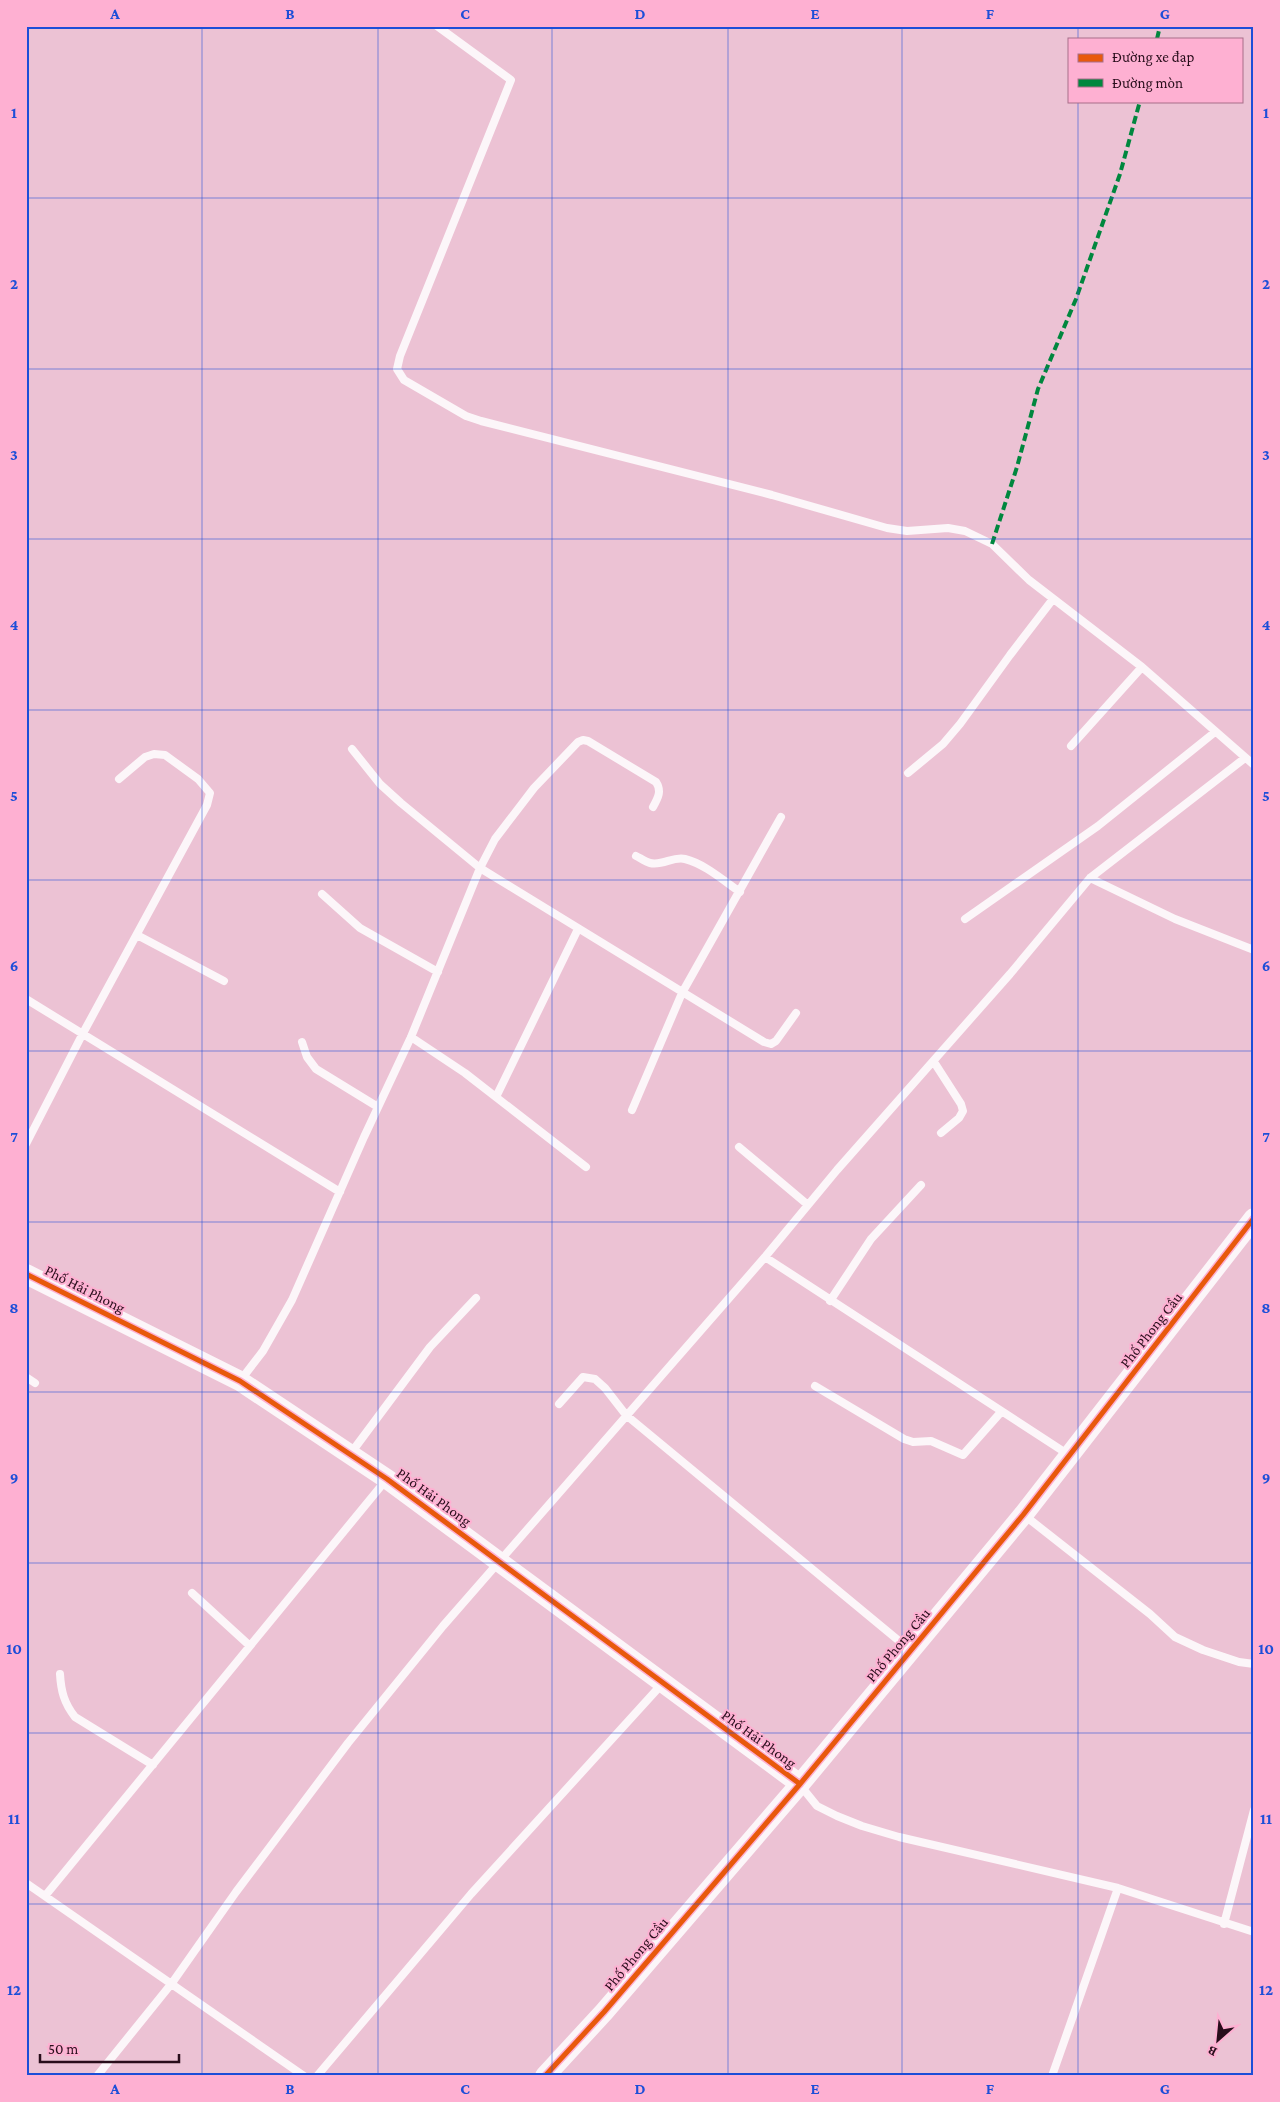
<svg xmlns="http://www.w3.org/2000/svg" width="1280" height="2102" viewBox="0 0 1280 2102" font-family="'Crimson Pro',serif">
  <style>
    .lines { fill: none; stroke-linecap: round; stroke-linejoin: round }
    .service { stroke: #fcf6f9; stroke-width: 8 }
    .tertiary { stroke: #fcf6f9; stroke-width: 20 }
    .quiet { stroke: #00873e; stroke-width: 4; stroke-dasharray: 8 4; stroke-linecap: butt }
    .cycleway-casing { stroke: #feb0d2; stroke-width: 8 }
    .cycleway { stroke: #e8590c; stroke-width: 5 }
    .grid { fill: none; stroke: #1d4ed8; stroke-width: 1; stroke-opacity: 0.55 }
    .labels { text-anchor: middle; stroke-width: 4; stroke-linejoin: round; paint-order: stroke }
    .street-label { font-size: 15px; fill: #280d1b; stroke: #feb0d2 }
    .neatline { fill: none; stroke: #1d4ed8; stroke-width: 2 }
    .grid-label { font-size: 16px; text-anchor: middle; font-weight: bold; fill: #1d4ed8 }
  </style>
  <rect width="100%" height="100%" fill="#ecc2d4"/>
  <g class="lines">
    <!-- service -->
    <path class="service" d="M437,26L511,80L400,356L397,369L404,380L466,416L481,421L772,495L887,528L907,531L948,528L965,531L992,544L1029,580L1142,667L1254,765
      M1071,746L1142,667
      M352,749L380,784L401,803L480,868L764,1042L771,1044L776,1041L796,1013
      M908,773L943,744L960,724L1010,655L1053,599
      M636,856C640,858 646,862 650,863C663,866 673,856 685,859C705,864 724,881 740,892
      M1090,878L1175,919L1254,950
      M322,894L360,928L438,972
      M965,919L1098,826L1215,732
      M137,935L224,981
      M26,999L340,1192
      M411,1037L465,1073L586,1167
      M302,1042L307,1057L316,1069L378,1107
      M934,1062L961,1104L963,1111L959,1118L941,1133
      M496,1097L578,929
      M632,1110L682,993L781,817
      M26,1144L82,1035L207,805L210,793L198,779L165,755L154,754L145,757L119,779
      M739,1147L808,1205
      M765,1257L1069,1455
      M830,1301L871,1239L921,1185
      M26,1377L35,1383
      M240,1381L263,1351L292,1300L364,1137L411,1037L480,868L495,839L534,788L578,742L583,740L588,741L656,782C662,791 658,798 653,807
      M815,1386L904,1439L913,1442L931,1441L963,1455L1001,1412
      M559,1404L583,1377L595,1379L605,1388L626,1415L910,1650
      M351,1453L430,1347L476,1298
      M1024,1515L1150,1614L1175,1637L1203,1650L1239,1662L1254,1664
      M192,1593L250,1646
      M60,1674C61,1691 64,1703 75,1717L153,1765
      M800,1785L817,1806L837,1816L862,1826L899,1837L1118,1888L1254,1932
      M26,1883L304,2076
      M45,1896L386,1480
      M1224,1924L1254,1810
      M97,2076L172,1983L236,1892L348,1743L443,1626L765,1257L837,1170L1010,974L1090,878L1245,758
      M317,2076L471,1894L662,1684
      M1052,2076L1118,1888"/>
    <!-- tertiary -->
    <path class="tertiary" d="M26,1274L240,1381L387,1479L800,1784
      M545,2076L604,2012L800,1784L1023,1515L1254,1218"/>
    <!-- quiet -->
    <path class="quiet" d="M1157,39L1160,26
      M992,544L1017,467L1038,389L1076,299L1120,174L1140,101"/>
    <!-- cycleway casing -->
    <g class="cycleway-casing">
      <path id="cycleway" d="M26,1274L240,1381L387,1479L800,1784
        M545,2076L604,2012L800,1784L1023,1515L1254,1218"/>
    </g>
    <!-- cycleway -->
    <use href="#cycleway" class="cycleway"/>
  </g>
  <!-- grid -->
  <path class="grid" d="M202,26V2076M378,26V2076M552,26V2076M728,26V2076M902,26V2076M1078,26V39M1078,101V2076M26,198H1254M26,369H1254M26,539H1254M26,710H1254M26,880H1254M26,1051H1254M26,1222H1254M26,1392H1254M26,1563H1254M26,1733H1254M26,1904H1254"/>
  <g class="labels">
    <!-- street labels -->
    <g class="street-label">
      <text transform="translate(85 1289) rotate(27)" y="5">Phố Hải Phong</text>
      <text transform="translate(1151 1330) rotate(-52)" y="5">Phố Phong Cầu</text>
      <text transform="translate(434 1497) rotate(36)" y="5">Phố Hải Phong</text>
      <text transform="translate(898 1645) rotate(-50)" y="5">Phố Phong Cầu</text>
      <text transform="translate(759 1739) rotate(36)" y="5">Phố Hải Phong</text>
      <text transform="translate(636 1954) rotate(-50)" y="5">Phố Phong Cầu</text>
    </g>
  </g>
  <!-- border -->
  <rect width="1280" height="2102" fill="none" stroke="#feb0d2" stroke-width="55"/>
  <!-- legend -->
  <rect x="1068" y="38" width="175" height="65" fill="#feb0d2" stroke="#a86f89"/>
  <rect x="1078" y="54" width="25" height="8" fill="#e8590c" stroke="#a86f89"/>
  <text x="1112" y="62" font-size="15" fill="#280d1b">Đường xe đạp</text>
  <rect x="1078" y="79" width="25" height="8" fill="#00873e" stroke="#a86f89"/>
  <text x="1112" y="88" font-size="15" fill="#280d1b">Đường mòn</text>
  <!-- north arrow -->
  <g transform="translate(1218 2040) rotate(207)" stroke="#feb0d2" stroke-width="4" paint-order="stroke">
  <path d="M0-4L9 19L0 12L-9 19Z" fill="#280d1b"/>
  <text y="-8" font-size="14" font-weight="bold" text-anchor="middle" fill="#280d1b">B</text>
  </g>
  <!-- scale -->
  <path d="M40 2054v8h139v-8" fill="none" stroke="#280d1b" stroke-width="2.5"/>
  <text x="48" y="2054" font-size="15" fill="#280d1b" stroke="#feb0d2" stroke-width="4" paint-order="stroke">50 m</text>
  <rect x="28" y="28" width="1224" height="2046" class="neatline"/>
  <g class="grid-label">
    <text x="115" y="19">A</text>
    <text x="290" y="19">B</text>
    <text x="465" y="19">C</text>
    <text x="640" y="19">D</text>
    <text x="815" y="19">E</text>
    <text x="990" y="19">F</text>
    <text x="1165" y="19">G</text>
    <text x="14" y="118">1</text>
    <text x="1266" y="118">1</text>
    <text x="14" y="289">2</text>
    <text x="1266" y="289">2</text>
    <text x="14" y="460">3</text>
    <text x="1266" y="460">3</text>
    <text x="14" y="630">4</text>
    <text x="1266" y="630">4</text>
    <text x="14" y="801">5</text>
    <text x="1266" y="801">5</text>
    <text x="14" y="971">6</text>
    <text x="1266" y="971">6</text>
    <text x="14" y="1142">7</text>
    <text x="1266" y="1142">7</text>
    <text x="14" y="1313">8</text>
    <text x="1266" y="1313">8</text>
    <text x="14" y="1483">9</text>
    <text x="1266" y="1483">9</text>
    <text x="14" y="1654">10</text>
    <text x="1266" y="1654">10</text>
    <text x="14" y="1824">11</text>
    <text x="1266" y="1824">11</text>
    <text x="14" y="1995">12</text>
    <text x="1266" y="1995">12</text>
    <text x="115" y="2094">A</text>
    <text x="290" y="2094">B</text>
    <text x="465" y="2094">C</text>
    <text x="640" y="2094">D</text>
    <text x="815" y="2094">E</text>
    <text x="990" y="2094">F</text>
    <text x="1165" y="2094">G</text>
  </g>
</svg>
